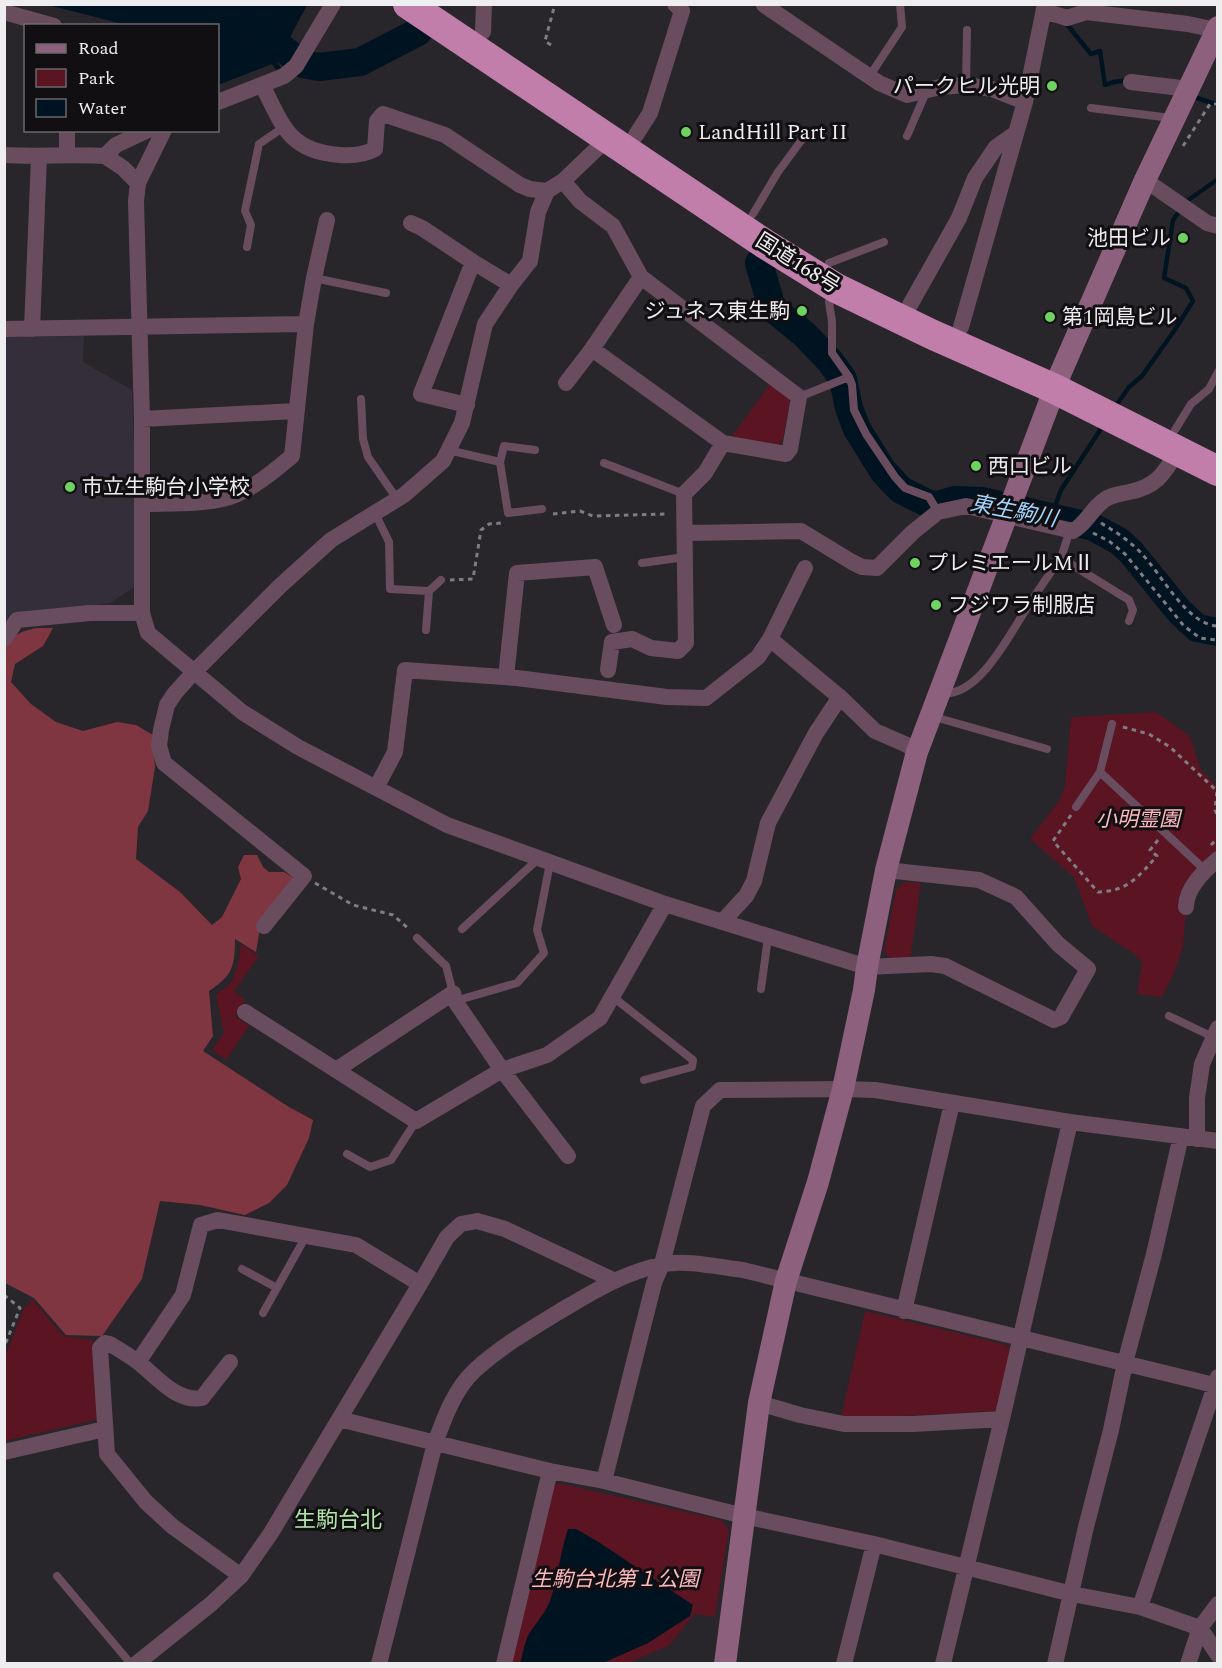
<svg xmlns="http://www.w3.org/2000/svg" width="1222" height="1668" viewBox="0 0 1222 1668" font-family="Spectral,'Noto Sans JP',serif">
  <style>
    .built { fill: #332e39 }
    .green { fill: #5a1422 }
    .forest { fill: #7f3640 }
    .water { fill: #001321 }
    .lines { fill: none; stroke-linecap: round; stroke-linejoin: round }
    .stream { stroke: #001321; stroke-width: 4.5 }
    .river { stroke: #001321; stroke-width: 28 }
    .path { stroke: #7f7d82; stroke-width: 3; stroke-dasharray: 4.5 4.5; stroke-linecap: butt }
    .lane { stroke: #694d5e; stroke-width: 8 }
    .street { stroke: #694d5e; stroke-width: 16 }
    .secondary { stroke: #8d617d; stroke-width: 22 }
    .highway { stroke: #c27eaa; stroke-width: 30 }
    .poi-dot { fill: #6ed360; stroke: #110f12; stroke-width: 2 }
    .labels { text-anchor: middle; stroke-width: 6; stroke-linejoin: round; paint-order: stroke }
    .poi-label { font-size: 21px; fill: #eeedf0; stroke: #110f12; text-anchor: start }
    .street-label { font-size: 21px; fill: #eeedf0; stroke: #110f12 }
    .park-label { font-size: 21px; font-style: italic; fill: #fdb9be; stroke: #110f12 }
    .water-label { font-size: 22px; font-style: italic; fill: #a1d7ff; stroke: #110f12 }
    .neighbourhood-label { font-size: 22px; fill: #b0e6a8; stroke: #110f12 }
  </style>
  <rect width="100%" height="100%" fill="#28262b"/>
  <!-- built -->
  <path class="built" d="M84,336L83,362L132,390L139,584L110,603L20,614L5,627V337Z"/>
  <!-- green -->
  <path class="green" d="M771,383L790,399L783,439L778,446L732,436Z
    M1156,712L1190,736L1200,768L1217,787V852L1186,913L1183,946L1173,975L1162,997L1137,994L1142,962L1134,954L1092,926L1074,877L1030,839L1059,801L1065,786L1071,717Z
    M905,882L921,883L910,960L893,961L884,952L896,890Z
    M241,944L259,956L234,991L245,1000L235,1016L249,1026L226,1060L212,1050L224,1033L216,995L232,982L239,959Z
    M33,1300L63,1336L93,1340L99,1419L5,1441L4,1359L24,1308Z
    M865,1311L1007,1345L1012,1351L998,1408L993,1411L884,1417H841Z
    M558,1483L721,1520L729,1529L715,1617L694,1614L670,1645L628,1663L510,1664L552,1488Z"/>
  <!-- forest -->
  <path class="forest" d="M37,628H53L43,646L15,664L11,682L31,704L56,722L83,731L117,722L136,725L153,735L155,767L148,811L138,827L136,859L180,892L212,925L222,917L241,879L238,867L244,855H257L263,867L269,872H284L296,879L261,922L256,952L235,939C235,967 232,976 209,991L213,1036L203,1051L289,1107L313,1120L309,1138L287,1185L269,1203L245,1215L200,1205L160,1201L142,1279L102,1336L66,1335L34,1298L5,1283V649C12,634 22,631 37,628Z"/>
  <!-- water -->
  <path class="water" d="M48,5H307L277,62L281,68L276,70L272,64L218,85V26L127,25Z
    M568,1529H576L597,1541L693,1605L690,1616L648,1643L603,1663H520C523,1654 525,1640 530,1632C537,1622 545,1613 550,1601C558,1578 560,1553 568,1529Z"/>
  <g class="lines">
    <!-- stream -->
    <path class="stream" d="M1065,22L1091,54L1100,51L1105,85L1114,82L1128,80
      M1191,96L1218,105
      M1115,407L1129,387L1142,376L1174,331L1193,301L1186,288L1164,278L1173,220L1187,201L1218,179
      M1051,517L1061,490L1104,424"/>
    <!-- river -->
    <path class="river" d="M252,25L303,64L319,67L360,62L418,32
      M759,263L772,308L804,334L830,361L843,379L849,408L857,429L883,471L901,490L929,504L938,505L954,500L983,501L1093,527L1119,541L1131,552L1179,611L1197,628L1218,632"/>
    <!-- path -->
    <path class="path" d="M551,45L545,41L555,4
      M1183,146L1210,104H1218
      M553,514L580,511L593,516L668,514
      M1101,523C1116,532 1130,541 1142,554C1162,575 1187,625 1218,626
      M1093,533L1109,541L1125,554L1184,626L1200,638L1218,640
      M450,580L473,579L481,530L489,524L502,523
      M1123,727L1149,734L1170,747L1217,791L1215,810L1218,816
      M1071,815L1053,841L1098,892C1128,891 1138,877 1157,856L1150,850L1158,840
      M1211,845L1218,838
      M315,883L353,905L393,915L410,930
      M4,1295L20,1308L4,1347"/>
    <!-- lane -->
    <path class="lane" d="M869,77L902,27L900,4
      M966,85L967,30
      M1091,108L1171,118
      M907,136L927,90
      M753,214L778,172L806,134
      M247,247L251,225L245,211L259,144L284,127
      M829,263L884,242
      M314,278L386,293
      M829,302L832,322V353L849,377L852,385L854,410L866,434L895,477L905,488L929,497L938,512
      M799,397L849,377
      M361,399L363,439L368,457L397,499
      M1175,430L1191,404L1209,389L1218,372
      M448,450L500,462L504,446L535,450
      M500,462L508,513L542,509
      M604,463L684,494
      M375,513L389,542L390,589L429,591L426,630
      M1070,530L1061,558L1129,600L1133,610L1129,621
      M642,563L685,557
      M429,591L441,580
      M943,693C979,697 1010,633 1027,608C1037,591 1049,575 1061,558
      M931,716L1047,749
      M1100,772L1205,870
      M1076,807L1100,772L1112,724
      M462,929L538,859
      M417,938L446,966L453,993
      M761,989L768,937
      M613,997L693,1060L692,1067L644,1080
      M455,1001L517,983L544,953L537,930L550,863
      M1169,1016L1213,1037
      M347,1154L370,1167L391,1160L416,1121
      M242,1269L277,1288
      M263,1313L306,1236
      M57,1576L131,1664"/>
    <!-- street -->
    <path class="street" d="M764,5L879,83L907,95L940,87L966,85L992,89L1025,102
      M1044,11L1067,18L1086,12L1188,24L1216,30
      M4,12L54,26
      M483,32L484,4
      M1131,82L1189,89
      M262,85C283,125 288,151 339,155C352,156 364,155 375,149L377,121L383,114L445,135L520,185L530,189L547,191
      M218,102L284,76L296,66L333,4
      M67,130V154
      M164,130L138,183L136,201L142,419V613L148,633L242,712L298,747L447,825L665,904L867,967L931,964L945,966L1054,1020L1061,1017L1088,969L1058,944L1016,897L979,880L886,870
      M636,135L650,113L682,11L675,4
      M4,155C38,157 71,154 105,156L116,145L148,130
      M105,156L123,168L138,183
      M1145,180L1207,223L1218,226
      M563,181L580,201L613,226L641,277L799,397L790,449L786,454L723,443L592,349L641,277
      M411,223L422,228L473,262L511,285
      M910,305L959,218L975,178L996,147L1016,133
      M306,324L314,278L327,220
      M961,327L1025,102L1045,4
      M4,329L306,324L292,456C274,471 253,489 230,497C203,505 170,503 142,504
      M32,329L39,157
      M566,383L592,349
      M467,405L421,394L473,262
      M142,419L295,411
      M686,533L801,531L852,562L862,567L877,568L913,532L938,512L966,506L1073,531C1086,524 1091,510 1103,501C1110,495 1120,494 1129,492C1156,487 1164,474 1177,452
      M4,639L17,620L90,613H142
      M770,639L842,699L875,731L907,745L917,752
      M608,670L612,642L632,639L651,648L678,651L686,643L684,494L705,473L723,443
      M506,677L517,573L595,567L614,625
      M376,788L395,752L405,670L517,678L667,697L706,698L758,657L770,639L805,568
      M1186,907C1186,888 1204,871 1218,859
      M722,922L746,896L754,881L768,823L816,733L840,697
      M264,926L304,876L164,763L159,746L161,730L167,705L175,693L194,672L280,586L331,540L404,495L443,461L462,423L485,324L511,285L530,261L538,212L547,191L563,181L608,138
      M245,1012L416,1121L502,1070L547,1055L600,1018L665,904
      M336,1070L453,993L455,1001L502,1070L568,1156
      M1197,1139V1098L1202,1064L1218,1028
      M904,1311L952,1103
      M138,1362L183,1295L201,1225L218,1220L356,1245L420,1284
      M230,1362L202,1398C177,1403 156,1376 138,1362C130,1356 120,1350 110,1344L105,1343L100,1348L107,1454L146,1502L172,1526L241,1576
      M759,1403L800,1415L844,1424H913L1002,1419
      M339,1419L550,1471L604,1481L744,1516L874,1544L1072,1594L1140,1607L1200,1628L1218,1655
      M4,1452L105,1429
      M604,1481L654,1283L662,1264L703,1106L720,1090L843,1089L875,1090L1070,1122L1218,1141
      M1140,1607L1218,1377
      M136,1664L211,1604L241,1576L271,1533L420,1284L447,1237L461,1224L477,1221L505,1229L613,1280
      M379,1664L435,1443C444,1419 454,1390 474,1371C499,1348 529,1330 557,1313C591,1293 622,1273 661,1265C685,1259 718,1267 743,1270L1218,1386
      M504,1664L550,1471
      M844,1664L874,1544
      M943,1664L1002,1419L1070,1122
      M1055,1664L1086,1527L1111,1430L1125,1363L1154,1254L1181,1136
      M1188,1664L1200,1628L1218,1604"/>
    <!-- secondary -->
    <path class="secondary" d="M725,1664L759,1403L786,1281L818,1182L843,1089L864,990L867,967L886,870L917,752L1061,372L1145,180L1218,27"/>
    <!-- highway -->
    <path class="highway" d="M408,4L765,244L836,288L931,334L1055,389L1218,471"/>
  </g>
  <!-- markers -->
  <g class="poi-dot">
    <circle cx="1052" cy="86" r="6"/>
    <circle cx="686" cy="132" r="6"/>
    <circle cx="1183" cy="238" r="6"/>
    <circle cx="802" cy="311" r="6"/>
    <circle cx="1050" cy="317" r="6"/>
    <circle cx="976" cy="466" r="6"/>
    <circle cx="70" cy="487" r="6"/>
    <circle cx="915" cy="563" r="6"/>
    <circle cx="936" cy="605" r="6"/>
  </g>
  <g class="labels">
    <!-- poi labels -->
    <g class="poi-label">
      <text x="1040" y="93" text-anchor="end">パークヒル光明</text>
      <text x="698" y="139">LandHill Part II</text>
      <text x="1171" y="245" text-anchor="end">池田ビル</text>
      <text x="790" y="318" text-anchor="end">ジュネス東生駒</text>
      <text x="1062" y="324">第1岡島ビル</text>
      <text x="988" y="473">西口ビル</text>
      <text x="82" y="494">市立生駒台小学校</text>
      <text x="927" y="570">プレミエールMⅡ</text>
      <text x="948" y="612">フジワラ制服店</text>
    </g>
    <!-- street labels -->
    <g class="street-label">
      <text transform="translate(798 263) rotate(32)" y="7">国道168号</text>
    </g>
    <!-- park labels -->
    <g class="park-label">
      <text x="1138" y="826">小明霊園</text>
      <text x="615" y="1586">生駒台北第１公園</text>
    </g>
    <!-- water labels -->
    <g class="water-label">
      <text transform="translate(1014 510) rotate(11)" y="8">東生駒川</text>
    </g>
    <!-- neighbourhood labels -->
    <g class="neighbourhood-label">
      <text x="338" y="1527">生駒台北</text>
    </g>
  </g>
  <!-- border -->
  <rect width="1222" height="1668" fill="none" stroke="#eeedf0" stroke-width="12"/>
  <!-- legend -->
  <rect x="24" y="24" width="195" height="108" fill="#110f12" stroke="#69686b" stroke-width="1.5"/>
  <rect x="36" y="44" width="30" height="9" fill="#8d617d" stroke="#69686b" stroke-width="1.5"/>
  <text x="78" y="54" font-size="18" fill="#eeedf0">Road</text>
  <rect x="36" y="69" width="30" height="18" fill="#5a1422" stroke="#69686b" stroke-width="1.5"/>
  <text x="78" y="84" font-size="18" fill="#eeedf0">Park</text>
  <rect x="36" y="99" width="30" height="18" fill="#001321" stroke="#69686b" stroke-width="1.5"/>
  <text x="78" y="114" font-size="18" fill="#eeedf0">Water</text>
</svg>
